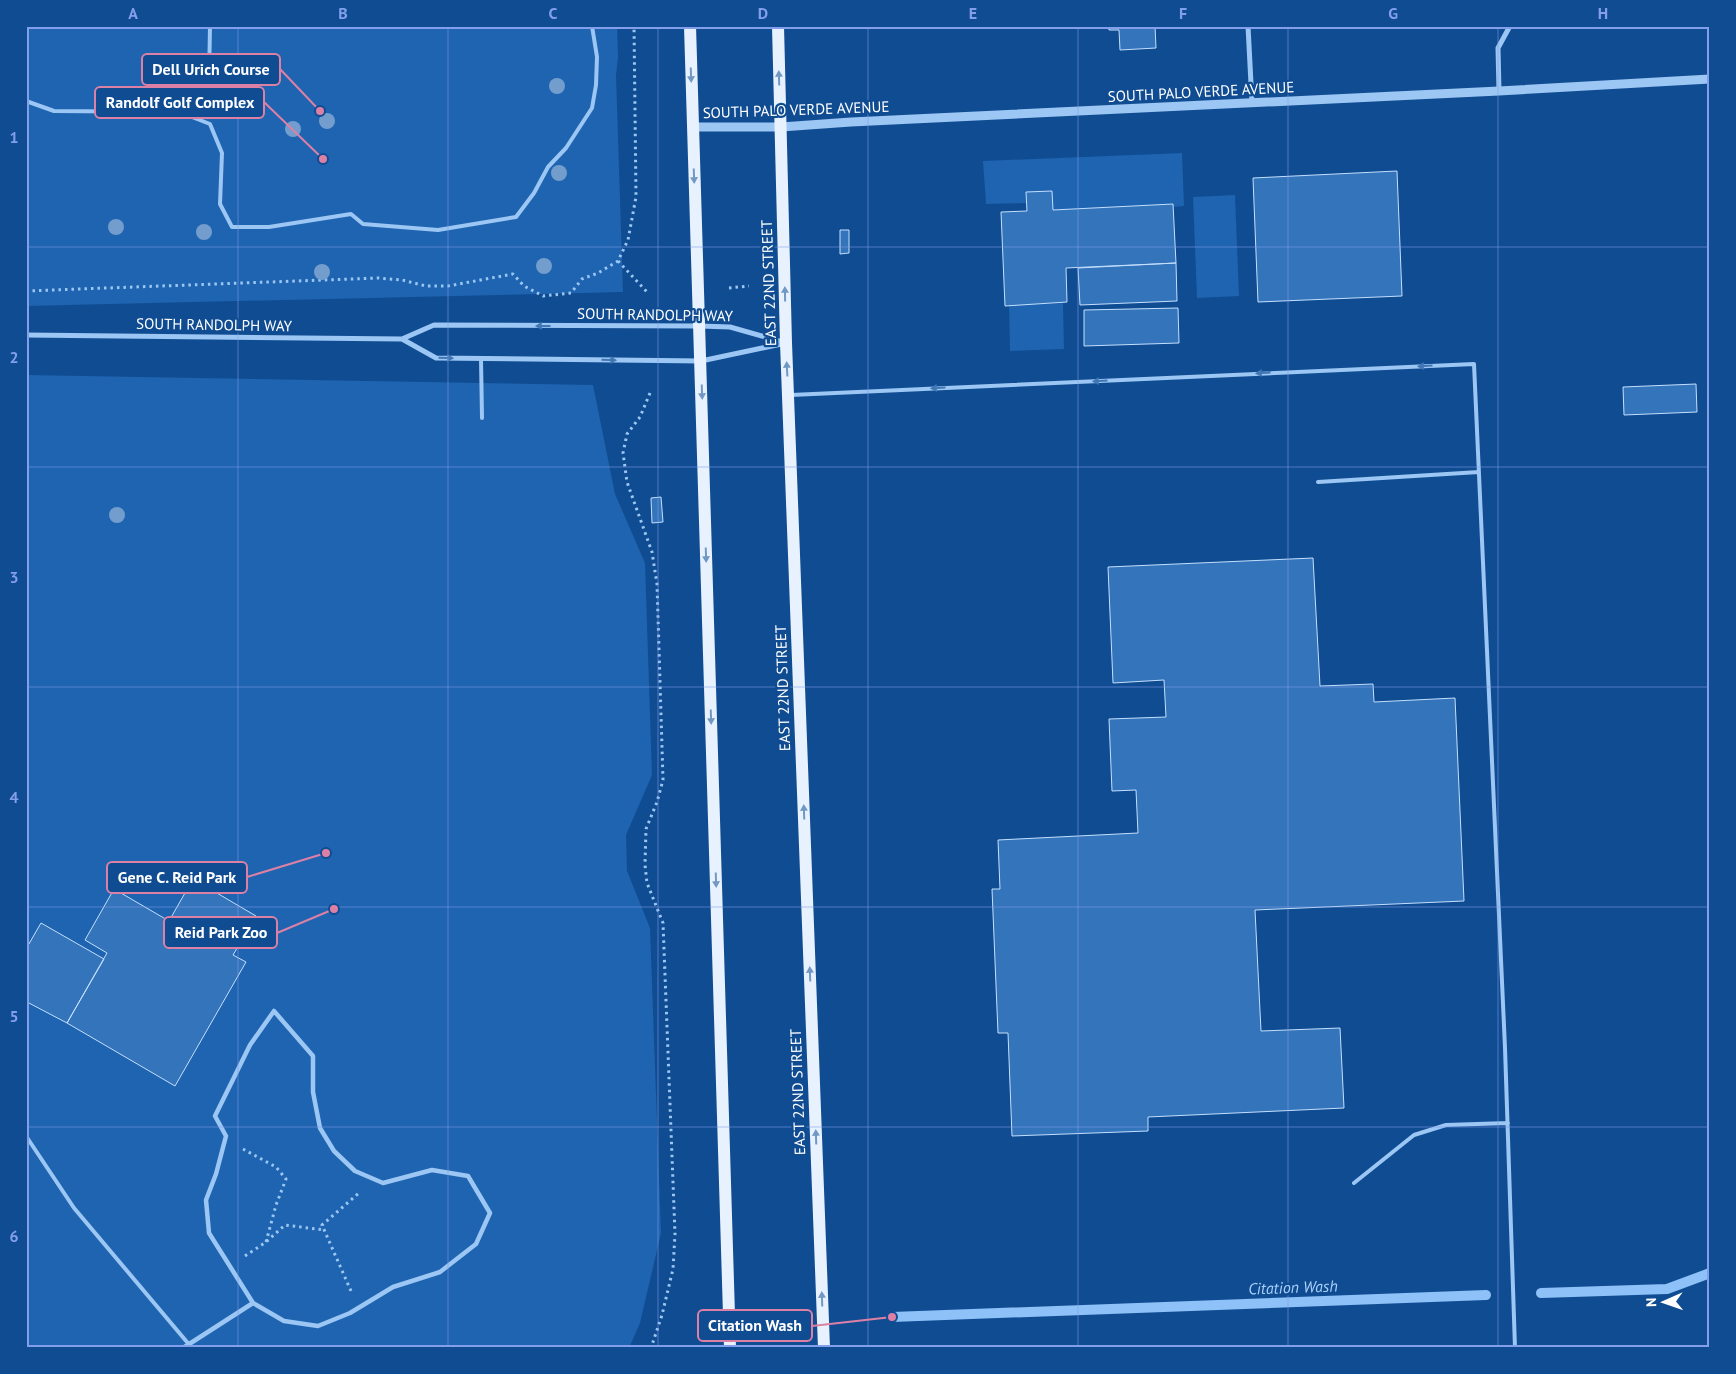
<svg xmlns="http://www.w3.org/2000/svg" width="1736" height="1374" viewBox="0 0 1736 1374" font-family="'PT Sans',sans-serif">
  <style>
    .green { fill: #1e64b0 }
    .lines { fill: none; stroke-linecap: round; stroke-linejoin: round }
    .stream { stroke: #8dc1f7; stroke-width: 10 }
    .building { fill: #3474ba; stroke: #c4dffe }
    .path { stroke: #9cc6f3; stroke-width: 3; stroke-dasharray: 2.5 4; stroke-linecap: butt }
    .service { stroke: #9cc6f3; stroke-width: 4 }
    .pedestrian { stroke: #9cc6f3; stroke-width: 4.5 }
    .minor { stroke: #9cc6f3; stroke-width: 5 }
    .tertiary { stroke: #9cc6f3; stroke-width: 9 }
    .primary { stroke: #e8f2ff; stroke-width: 12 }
    .tree { fill: #739dcd }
    .oneway { fill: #7197c3 }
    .oneway2 { fill: #4177b4 }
    .grid { fill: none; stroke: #839eea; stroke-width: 1; stroke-opacity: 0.55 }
    .labels { text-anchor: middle; stroke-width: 4.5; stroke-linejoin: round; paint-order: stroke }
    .street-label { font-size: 15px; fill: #fff; stroke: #104c92 }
    .water-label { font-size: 16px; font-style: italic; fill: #a8d0fa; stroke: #104c92 }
    .leader { fill: none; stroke: #dd80a5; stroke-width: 2 }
    .callout-dot { fill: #dd80a5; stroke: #104c92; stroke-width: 2 }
    .callout { fill: #104c92; stroke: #dd80a5; stroke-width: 2 }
    .callout-label { font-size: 16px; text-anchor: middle; font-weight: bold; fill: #fff }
    .neatline { fill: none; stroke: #839eea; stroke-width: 2 }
    .grid-label { font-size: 16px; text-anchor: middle; font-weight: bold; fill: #839eea }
  </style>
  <rect width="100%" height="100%" fill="#104c92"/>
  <!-- green -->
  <path class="green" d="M26,26H617L618,57L616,75L623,292L26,306Z
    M1182,153L1184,206L1173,207V204L1053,210L1026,192V203L986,204L983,161Z
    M1235,195L1239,296L1197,298L1193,197Z
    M1063,303L1064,349L1010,351L1009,304Z
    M26,375L593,385L615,494L645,563L652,775L626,835L627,871L650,928L661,1233L640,1323L629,1348H26Z"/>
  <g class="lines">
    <!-- stream -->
    <path class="stream" d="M1541,1293L1667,1289L1710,1273
      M892,1317L1486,1295"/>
  </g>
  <!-- building -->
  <path class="building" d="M1108,26H1155L1156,48L1120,50L1119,30H1109Z
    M1397,171L1402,296L1258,302L1253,178Z
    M1052,191L1053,210L1173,204L1176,263L1066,268L1067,302L1005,306L1001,212L1027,211L1026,192Z
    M840,230H849V253L840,254Z
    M1176,263L1177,301L1080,305L1078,268Z
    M1178,308L1179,343L1084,346V310Z
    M1696,384L1697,412L1624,415L1623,387Z
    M661,497L663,522L652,523L651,498Z
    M1313,558L1320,686L1373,684L1374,702L1455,698L1464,901L1255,910L1261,1031L1340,1028L1344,1108L1148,1117V1131L1012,1136L1008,1033H998L992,889H1000L998,840L1138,833L1136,790L1112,791L1109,719L1166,717L1164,680L1113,683L1108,567Z
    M193,879L256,916L233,955L246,962L175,1086L67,1023L107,953L85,940L114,889L169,921Z
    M41,923L104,959L67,1023L27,1002L26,1000V949Z"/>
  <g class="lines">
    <!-- path -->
    <path class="path" d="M618,261L647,292
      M729,288L749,286
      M26,291L378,278L402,280L426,286H448L513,274L524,286L543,296L571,293L582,279L598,273L618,261L628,240L636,197L634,26
      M650,393L640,417L627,434L623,453L627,482L652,552L657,584L663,780L657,802L646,829L645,865L647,883L663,923L675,1234L673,1269L662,1315L651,1348
      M243,1149L276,1167L286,1179L276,1205L266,1242
      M245,1256L266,1242L285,1225L324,1230
      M351,1291L322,1225L359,1193"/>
    <!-- service -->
    <path class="service" d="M26,101L54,111L179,112L200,105L209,82L210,26
      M179,112L210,124L222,153L220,204L232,227H269L351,214L363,224L438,230L516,217L534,193L548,167L566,148L592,108L596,85L597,57L592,26
      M481,359L482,418
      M791,395L1474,364L1505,1048L1515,1348
      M1318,482L1479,472
      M26,1136L74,1208L192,1348
      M1354,1183L1414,1135L1446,1125L1508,1123"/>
    <!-- pedestrian -->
    <path class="pedestrian" d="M274,1011L313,1056V1092L320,1128L334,1151L355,1171L383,1183L432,1170L468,1176L490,1213L476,1244L440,1272L393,1287L350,1313L318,1326L284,1321L253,1303L209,1233L206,1200L216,1174L226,1136L215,1116L250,1045Z
      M183,1348L253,1303"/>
    <!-- minor -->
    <path class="minor" d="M1248,26L1252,103
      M1499,91L1498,48L1510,26
      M26,335L402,339L434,325L700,326L730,327L786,343L701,361L436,358L402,339"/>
    <!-- tertiary -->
    <path class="tertiary" d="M693,127H781L851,122L1499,91L1710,79"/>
    <!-- primary -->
    <path class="primary" d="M690,26L730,1348
      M778,26L786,343L824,1348"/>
  </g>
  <!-- trees -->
  <g class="tree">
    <circle cx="557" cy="86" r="8"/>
    <circle cx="327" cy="121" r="8"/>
    <circle cx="293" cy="129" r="8"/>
    <circle cx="559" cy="173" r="8"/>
    <circle cx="116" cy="227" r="8"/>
    <circle cx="204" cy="232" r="8"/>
    <circle cx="544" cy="266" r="8"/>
    <circle cx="322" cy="272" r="8"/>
    <circle cx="117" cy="515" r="8"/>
  </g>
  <!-- one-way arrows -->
  <defs><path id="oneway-solid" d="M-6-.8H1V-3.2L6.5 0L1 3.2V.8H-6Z" transform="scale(1.25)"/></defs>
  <g class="oneway">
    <use href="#oneway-solid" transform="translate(691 75) rotate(88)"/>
    <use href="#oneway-solid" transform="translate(779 78) rotate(-92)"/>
    <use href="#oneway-solid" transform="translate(694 176) rotate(88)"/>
    <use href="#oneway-solid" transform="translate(785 294) rotate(-91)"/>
    <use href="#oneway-solid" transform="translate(787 369) rotate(-93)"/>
    <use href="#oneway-solid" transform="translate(702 392) rotate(88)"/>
    <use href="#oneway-solid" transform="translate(706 555) rotate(88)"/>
    <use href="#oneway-solid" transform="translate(711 717) rotate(88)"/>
    <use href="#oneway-solid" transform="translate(804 812) rotate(-92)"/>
    <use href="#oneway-solid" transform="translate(716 880) rotate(88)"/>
    <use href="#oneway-solid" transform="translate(810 974) rotate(-92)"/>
    <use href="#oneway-solid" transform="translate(816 1137) rotate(-92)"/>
    <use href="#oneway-solid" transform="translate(822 1299) rotate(-92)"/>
  </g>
  <g class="oneway2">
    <use href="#oneway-solid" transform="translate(543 326) rotate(-180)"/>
    <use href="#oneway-solid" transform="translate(446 358) rotate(1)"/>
    <use href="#oneway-solid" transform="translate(609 360) rotate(1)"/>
    <use href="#oneway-solid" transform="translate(1425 366) rotate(177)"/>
    <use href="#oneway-solid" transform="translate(1263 373) rotate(177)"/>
    <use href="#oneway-solid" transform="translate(1100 381) rotate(177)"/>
    <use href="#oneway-solid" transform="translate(938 388) rotate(177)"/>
  </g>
  <!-- grid -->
  <path class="grid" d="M238,26V1348M448,26V1348M658,26V1348M868,26V1348M1078,26V1348M1288,26V1348M1498,26V1348M26,247H1710M26,467H1710M26,687H1710M26,907H1710M26,1127H1710"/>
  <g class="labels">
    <!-- street labels -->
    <g class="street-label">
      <text transform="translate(1201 92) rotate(-3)" y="5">SOUTH PALO VERDE AVENUE</text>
      <text transform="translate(796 110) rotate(-2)" y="5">SOUTH PALO VERDE AVENUE</text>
      <text transform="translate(769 283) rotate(-92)" y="5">EAST 22ND STREET</text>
      <text transform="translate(655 315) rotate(1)" y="5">SOUTH RANDOLPH WAY</text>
      <text transform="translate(214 325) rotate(1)" y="5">SOUTH RANDOLPH WAY</text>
      <text transform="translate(783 688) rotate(-92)" y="5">EAST 22ND STREET</text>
      <text transform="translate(798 1092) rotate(-92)" y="5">EAST 22ND STREET</text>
    </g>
    <!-- water labels -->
    <g class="water-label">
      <text transform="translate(1293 1287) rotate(-2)" y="6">Citation Wash</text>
    </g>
  </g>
  <!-- callouts -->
  <path class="leader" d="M320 111L280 69M323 159L264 102M326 853L247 877M334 909L277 933M892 1317L812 1326"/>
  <g class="callout-dot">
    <circle cx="320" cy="111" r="5"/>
    <circle cx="323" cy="159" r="5"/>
    <circle cx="326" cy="853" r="5"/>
    <circle cx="334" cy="909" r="5"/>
    <circle cx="892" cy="1317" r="5"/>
  </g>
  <g class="callout">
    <rect x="142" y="54" width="138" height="31" rx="5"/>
    <rect x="95" y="87" width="169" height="31" rx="5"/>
    <rect x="107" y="862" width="140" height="31" rx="5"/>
    <rect x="164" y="917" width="113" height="31" rx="5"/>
    <rect x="698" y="1310" width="114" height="31" rx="5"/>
  </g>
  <g class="callout-label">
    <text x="211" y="75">Dell Urich Course</text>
    <text x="180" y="108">Randolf Golf Complex</text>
    <text x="177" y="883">Gene C. Reid Park</text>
    <text x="221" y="938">Reid Park Zoo</text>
    <text x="755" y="1331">Citation Wash</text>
  </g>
  <!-- border -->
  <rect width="1736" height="1374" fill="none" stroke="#104c92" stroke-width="55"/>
  <!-- north arrow -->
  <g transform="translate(1664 1302) rotate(268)" stroke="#104c92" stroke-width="4" paint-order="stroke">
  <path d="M0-4L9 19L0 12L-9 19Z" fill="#ffffff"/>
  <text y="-8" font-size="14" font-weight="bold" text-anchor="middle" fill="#ffffff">N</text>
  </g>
  <rect x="28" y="28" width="1680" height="1318" class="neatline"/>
  <g class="grid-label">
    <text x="133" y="19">A</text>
    <text x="343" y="19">B</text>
    <text x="553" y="19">C</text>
    <text x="763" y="19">D</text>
    <text x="973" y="19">E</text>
    <text x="1183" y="19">F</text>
    <text x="1393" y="19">G</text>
    <text x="1603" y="19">H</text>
    <text x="14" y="143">1</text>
    <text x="14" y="363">2</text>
    <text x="14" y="583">3</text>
    <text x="14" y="803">4</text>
    <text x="14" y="1022">5</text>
    <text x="14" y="1242">6</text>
  </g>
</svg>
